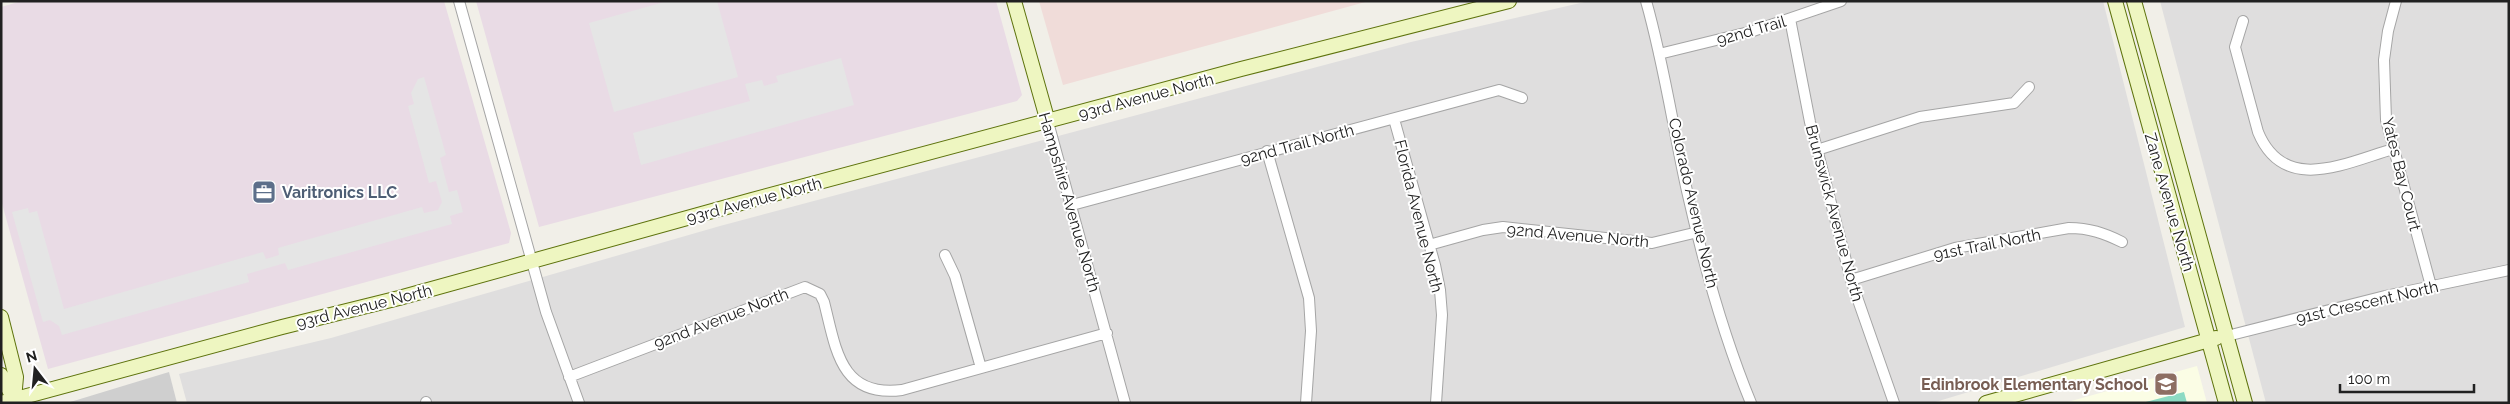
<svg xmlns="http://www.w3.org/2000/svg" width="2510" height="404" viewBox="0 0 2510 404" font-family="Raleway,sans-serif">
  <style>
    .residential { fill: #dfdede }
    .commercial { fill: #f0dcd9 }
    .industrial { fill: #e9dbe5 }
    .education { fill: #fbfde5 }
    .religious { fill: #cfcfcf }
    .pitch { fill: #8cdac3 }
    .parking { fill: #e5e5e5 }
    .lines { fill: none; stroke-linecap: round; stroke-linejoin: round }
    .street-casing { stroke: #a5a5a5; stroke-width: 12 }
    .secondary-casing { stroke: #5e730d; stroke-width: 16 }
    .street { stroke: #fff; stroke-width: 10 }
    .secondary { stroke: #eef6c1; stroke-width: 14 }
    .labels { text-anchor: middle; stroke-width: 4; stroke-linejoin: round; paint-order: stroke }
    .street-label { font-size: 16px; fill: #212121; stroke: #fff }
    .service-label { font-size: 16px; font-weight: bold; fill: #4e5e75; stroke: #fff; text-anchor: start }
    .education-label { font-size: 16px; font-weight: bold; fill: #785e54; stroke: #fff; text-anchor: end }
  </style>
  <rect width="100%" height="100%" fill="#f1efe8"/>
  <!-- residential -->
  <path class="residential" d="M1589,1H2103L2185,327L1932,403H187L179,374L331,338L720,226L1411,42Z
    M2160,1H2509V403H2266Z"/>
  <!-- commercial -->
  <path class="commercial" d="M1039,1H1369L1063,85Z"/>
  <!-- industrial -->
  <path class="industrial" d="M22,1H444L511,233L509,243L48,369L1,200V7Z
    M476,1H996L1022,95L1017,101L539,227Z"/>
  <!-- education -->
  <path class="education" d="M2197,366L2207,403H2064Z"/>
  <!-- religious -->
  <path class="religious" d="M169,372L177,403H67Z"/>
  <!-- pitch -->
  <path class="pitch" d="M2184,392L2187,403H2142Z"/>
  <!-- parking -->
  <path class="parking" d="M668,1H717L738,77L614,112L589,23Z
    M841,58L854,105L641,165L633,133L750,101L745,84L762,80L764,86L778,82L776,76Z
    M424,77L446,155L440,158L449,192L457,190L463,212L450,216L452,224L288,270L285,263L247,274L249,282L62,335L59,326L50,320L43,322L12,212L28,208L29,213L37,211L64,309L263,252L266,259L279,255L278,248L422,207L424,213L438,210L442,202L436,181L429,183L408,106L414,104L411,93L418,79Z"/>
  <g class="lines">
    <!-- street casing -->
    <g class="street-casing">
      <path id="street" d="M459,1L546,312L579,403
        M1646,1C1664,64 1673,128 1687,191C1703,262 1723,335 1751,403
        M2396,1L2388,31L2384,60L2386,120L2431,286
        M1790,19L1810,122L1851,280L1894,403
        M2243,21L2235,47L2258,132C2284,195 2345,163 2393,149
        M1659,54L1753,31L1841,1
        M1394,119L1435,265L1440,290L1442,315L1436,403
        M1048,122L1125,403
        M1817,150L1920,117L2014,103L2029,87
        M1267,151L1309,298L1311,331L1306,403
        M1072,205L1499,90L1522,98
        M1429,245L1483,230L1503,227L1652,243L1698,232
        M945,255L955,276L981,368
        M1851,280L1955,248L2069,228C2089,228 2104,233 2122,242
        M2227,336L2385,296L2509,270
        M569,377L805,287L820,294L824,302C836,349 840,398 902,390L1107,333
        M426,402V403"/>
    </g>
    <!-- secondary casing -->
    <g class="secondary-casing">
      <path id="secondary" d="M1014,1L1048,122
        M2115,1L2226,403
        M2134,1L2245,403
        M1,317L16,377L14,399
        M1,375L15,401
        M1,403L282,327L399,298L752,200L1241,69L1509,1
        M1986,403L2216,338"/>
    </g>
    <!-- street -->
    <use href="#street" class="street"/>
    <!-- secondary -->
    <use href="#secondary" class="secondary"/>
  </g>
  <!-- icons -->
  <defs>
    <g id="office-square" transform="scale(1.25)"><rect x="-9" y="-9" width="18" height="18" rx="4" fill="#5c6f8a" stroke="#fff"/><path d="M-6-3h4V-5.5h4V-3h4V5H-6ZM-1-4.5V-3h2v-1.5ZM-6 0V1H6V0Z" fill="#fff"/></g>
    <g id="school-square" transform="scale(1.25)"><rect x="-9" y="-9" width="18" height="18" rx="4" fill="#8d6e63" stroke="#fff"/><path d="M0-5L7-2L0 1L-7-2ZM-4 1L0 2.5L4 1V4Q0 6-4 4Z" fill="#fff"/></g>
  </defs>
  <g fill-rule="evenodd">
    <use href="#office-square" x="264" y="192"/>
    <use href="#school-square" x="2166" y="384"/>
  </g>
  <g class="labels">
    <!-- street labels -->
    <g class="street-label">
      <text transform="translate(1751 30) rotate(-16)" y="6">92nd Trail</text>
      <text transform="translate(1146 96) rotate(-15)" y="6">93rd Avenue North</text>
      <text transform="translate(1297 144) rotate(-15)" y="6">92nd Trail North</text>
      <text transform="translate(2402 174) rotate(76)" y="6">Yates Bay Court</text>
      <text transform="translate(754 200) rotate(-15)" y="6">93rd Avenue North</text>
      <text transform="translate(1070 202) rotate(74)" y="6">Hampshire Avenue North</text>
      <text transform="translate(2170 202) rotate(74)" y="6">Zane Avenue North</text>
      <text transform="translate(1694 203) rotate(77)" y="6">Colorado Avenue North</text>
      <text transform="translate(1835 213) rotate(75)" y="6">Brunswick Avenue North</text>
      <text transform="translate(1419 216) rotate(76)" y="6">Florida Avenue North</text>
      <text transform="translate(1578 235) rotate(5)" y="6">92nd Avenue North</text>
      <text transform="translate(1987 244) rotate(-11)" y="6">91st Trail North</text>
      <text transform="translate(2367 302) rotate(-13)" y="6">91st Crescent North</text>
      <text transform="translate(364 306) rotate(-14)" y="6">93rd Avenue North</text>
      <text transform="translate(721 318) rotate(-21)" y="6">92nd Avenue North</text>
    </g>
    <!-- service labels -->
    <g class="service-label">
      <text x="282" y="198">Varitronics LLC</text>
    </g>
    <!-- education labels -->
    <g class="education-label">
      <text x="2148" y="390">Edinbrook Elementary School</text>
    </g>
  </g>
  <!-- border -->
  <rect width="2510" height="404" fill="none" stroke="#212121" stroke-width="5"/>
  <!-- north arrow -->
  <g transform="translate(35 369) rotate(344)" stroke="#ffffff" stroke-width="4" paint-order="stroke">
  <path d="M0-4L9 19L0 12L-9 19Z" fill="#212121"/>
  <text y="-8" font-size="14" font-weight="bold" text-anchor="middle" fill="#212121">N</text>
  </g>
  <!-- scale -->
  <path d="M2340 384v8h134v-8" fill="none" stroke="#212121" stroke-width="2.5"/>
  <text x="2348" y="384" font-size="15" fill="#212121" stroke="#ffffff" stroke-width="4" paint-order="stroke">100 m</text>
</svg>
